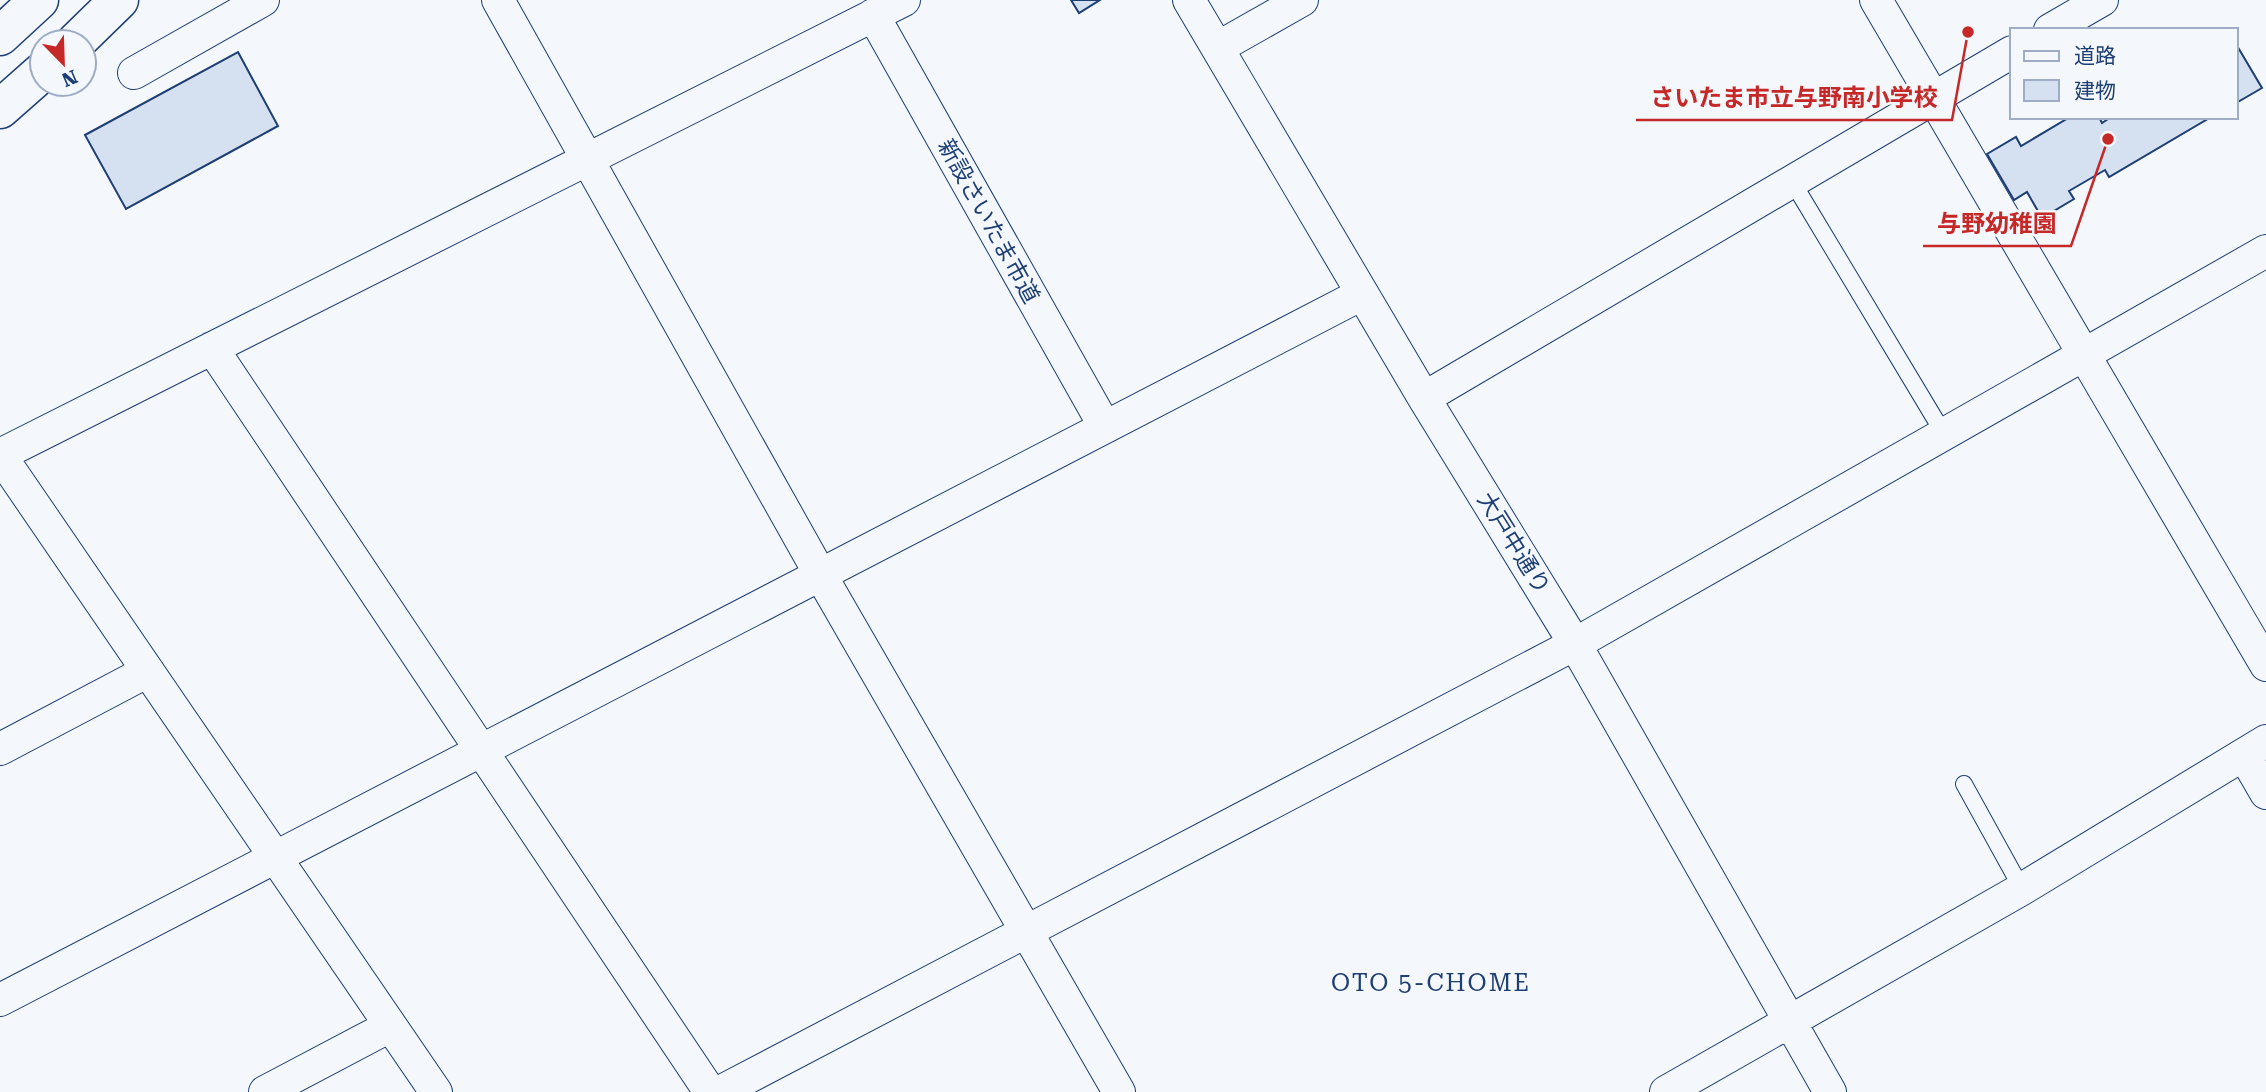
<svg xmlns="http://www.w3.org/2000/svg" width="2266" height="1092" viewBox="0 0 2266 1092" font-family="'Roboto Serif','Noto Sans JP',serif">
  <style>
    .building { fill: #d5e0f0; stroke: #1d3f73; stroke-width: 2 }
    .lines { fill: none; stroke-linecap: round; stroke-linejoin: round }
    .service-casing { stroke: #1d3f73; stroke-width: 18 }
    .minor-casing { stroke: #1d3f73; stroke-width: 34 }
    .primary-casing { stroke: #1d3f73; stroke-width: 41 }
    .service { stroke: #f4f7fb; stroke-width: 16 }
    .minor { stroke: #f4f7fb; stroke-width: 32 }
    .primary { stroke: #f4f7fb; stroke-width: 38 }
    .labels { text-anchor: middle; stroke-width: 5; stroke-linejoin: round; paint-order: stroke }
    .street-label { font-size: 23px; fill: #1d3f73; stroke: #f4f7fb }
    .neighbourhood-label { font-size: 24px; letter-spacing: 2px; fill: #1d3f73; stroke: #f4f7fb }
    .leader { fill: none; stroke: #c62828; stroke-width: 2.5 }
    .callout-dot { fill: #c62828; stroke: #f4f7fb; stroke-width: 2.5 }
    .callout-label { font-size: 24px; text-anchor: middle; font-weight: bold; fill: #c62828; stroke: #f4f7fb; stroke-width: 5; stroke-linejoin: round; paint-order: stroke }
  </style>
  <rect width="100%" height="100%" fill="#f4f7fb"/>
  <!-- building -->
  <path class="building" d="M1071,0H1100L1079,13Z
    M2236,44L2262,88L2236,103Z
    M238,52L278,126L126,209L85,135Z
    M2070,117H2099L2102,123L2111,117H2211L2109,177L2105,170L2069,191L2074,199L2042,218L2027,192L2014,200L1987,154L2016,137L2021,146Z"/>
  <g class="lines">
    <!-- service casing -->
    <g class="service-casing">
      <path id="service" d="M1792,181L1944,434
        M1964,784L2022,889"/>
    </g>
    <!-- minor casing -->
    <g class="minor-casing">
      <path id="minor" d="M498,0L820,574L1119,1092
        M1189,0L1424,398L1575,644L1830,1092
        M1876,0L2266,665
        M873,15L1105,427
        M2050,30L2102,0
        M1219,47L1302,0
        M134,73L263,0
        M212,348L710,1092
        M1424,398L2012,52
        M0,749L148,671
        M2244,755L2266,793
        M0,1000L1362,294
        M265,1092L390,1026
        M436,1092L0,455L904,0
        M720,1092L1575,644L2266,251
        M1666,1092L2022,889L2266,741"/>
    </g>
    <!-- primary casing -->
    <g class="primary-casing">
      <path id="primary" d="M0,36L39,0
        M76,42L119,0
        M0,109L42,72"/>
    </g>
    <!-- service -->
    <use href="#service" class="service"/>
    <!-- minor -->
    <use href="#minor" class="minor"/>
    <!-- primary -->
    <use href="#primary" class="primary"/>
  </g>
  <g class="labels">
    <!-- street labels -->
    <g class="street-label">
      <text transform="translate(989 221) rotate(61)" y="8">新設さいたま市道</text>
      <text transform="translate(1514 543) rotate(58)" y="8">大戸中通り</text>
    </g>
    <!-- neighbourhood labels -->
    <g class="neighbourhood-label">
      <text x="1431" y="991">OTO 5-CHOME</text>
    </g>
  </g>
  <!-- callouts -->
  <path class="leader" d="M1968 32L1952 120H1636M2108 139L2071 246H1923"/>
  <g class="callout-dot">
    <circle cx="1968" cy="32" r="7"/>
    <circle cx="2108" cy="139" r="7"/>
  </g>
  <g class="callout-label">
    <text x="1794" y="106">さいたま市立与野南小学校</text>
    <text x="1997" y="232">与野幼稚園</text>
  </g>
  <!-- legend -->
  <rect x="2010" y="28" width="228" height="91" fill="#f4f7fb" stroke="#9eadc5" stroke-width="2"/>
  <rect x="2024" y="51" width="35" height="10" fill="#f4f7fb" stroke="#9eadc5" stroke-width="2"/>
  <text x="2074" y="63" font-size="21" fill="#1d3f73">道路</text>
  <rect x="2024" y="80" width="35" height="21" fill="#d5e0f0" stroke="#9eadc5" stroke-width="2"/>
  <text x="2074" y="98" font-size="21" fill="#1d3f73">建物</text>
  <!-- north arrow -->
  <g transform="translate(63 63) rotate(157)"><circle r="33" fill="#f4f7fb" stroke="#9eadc5" stroke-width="2"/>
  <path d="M0-5L12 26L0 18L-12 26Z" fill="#c62828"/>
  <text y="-10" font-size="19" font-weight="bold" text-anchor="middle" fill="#1d3f73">N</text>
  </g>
</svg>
